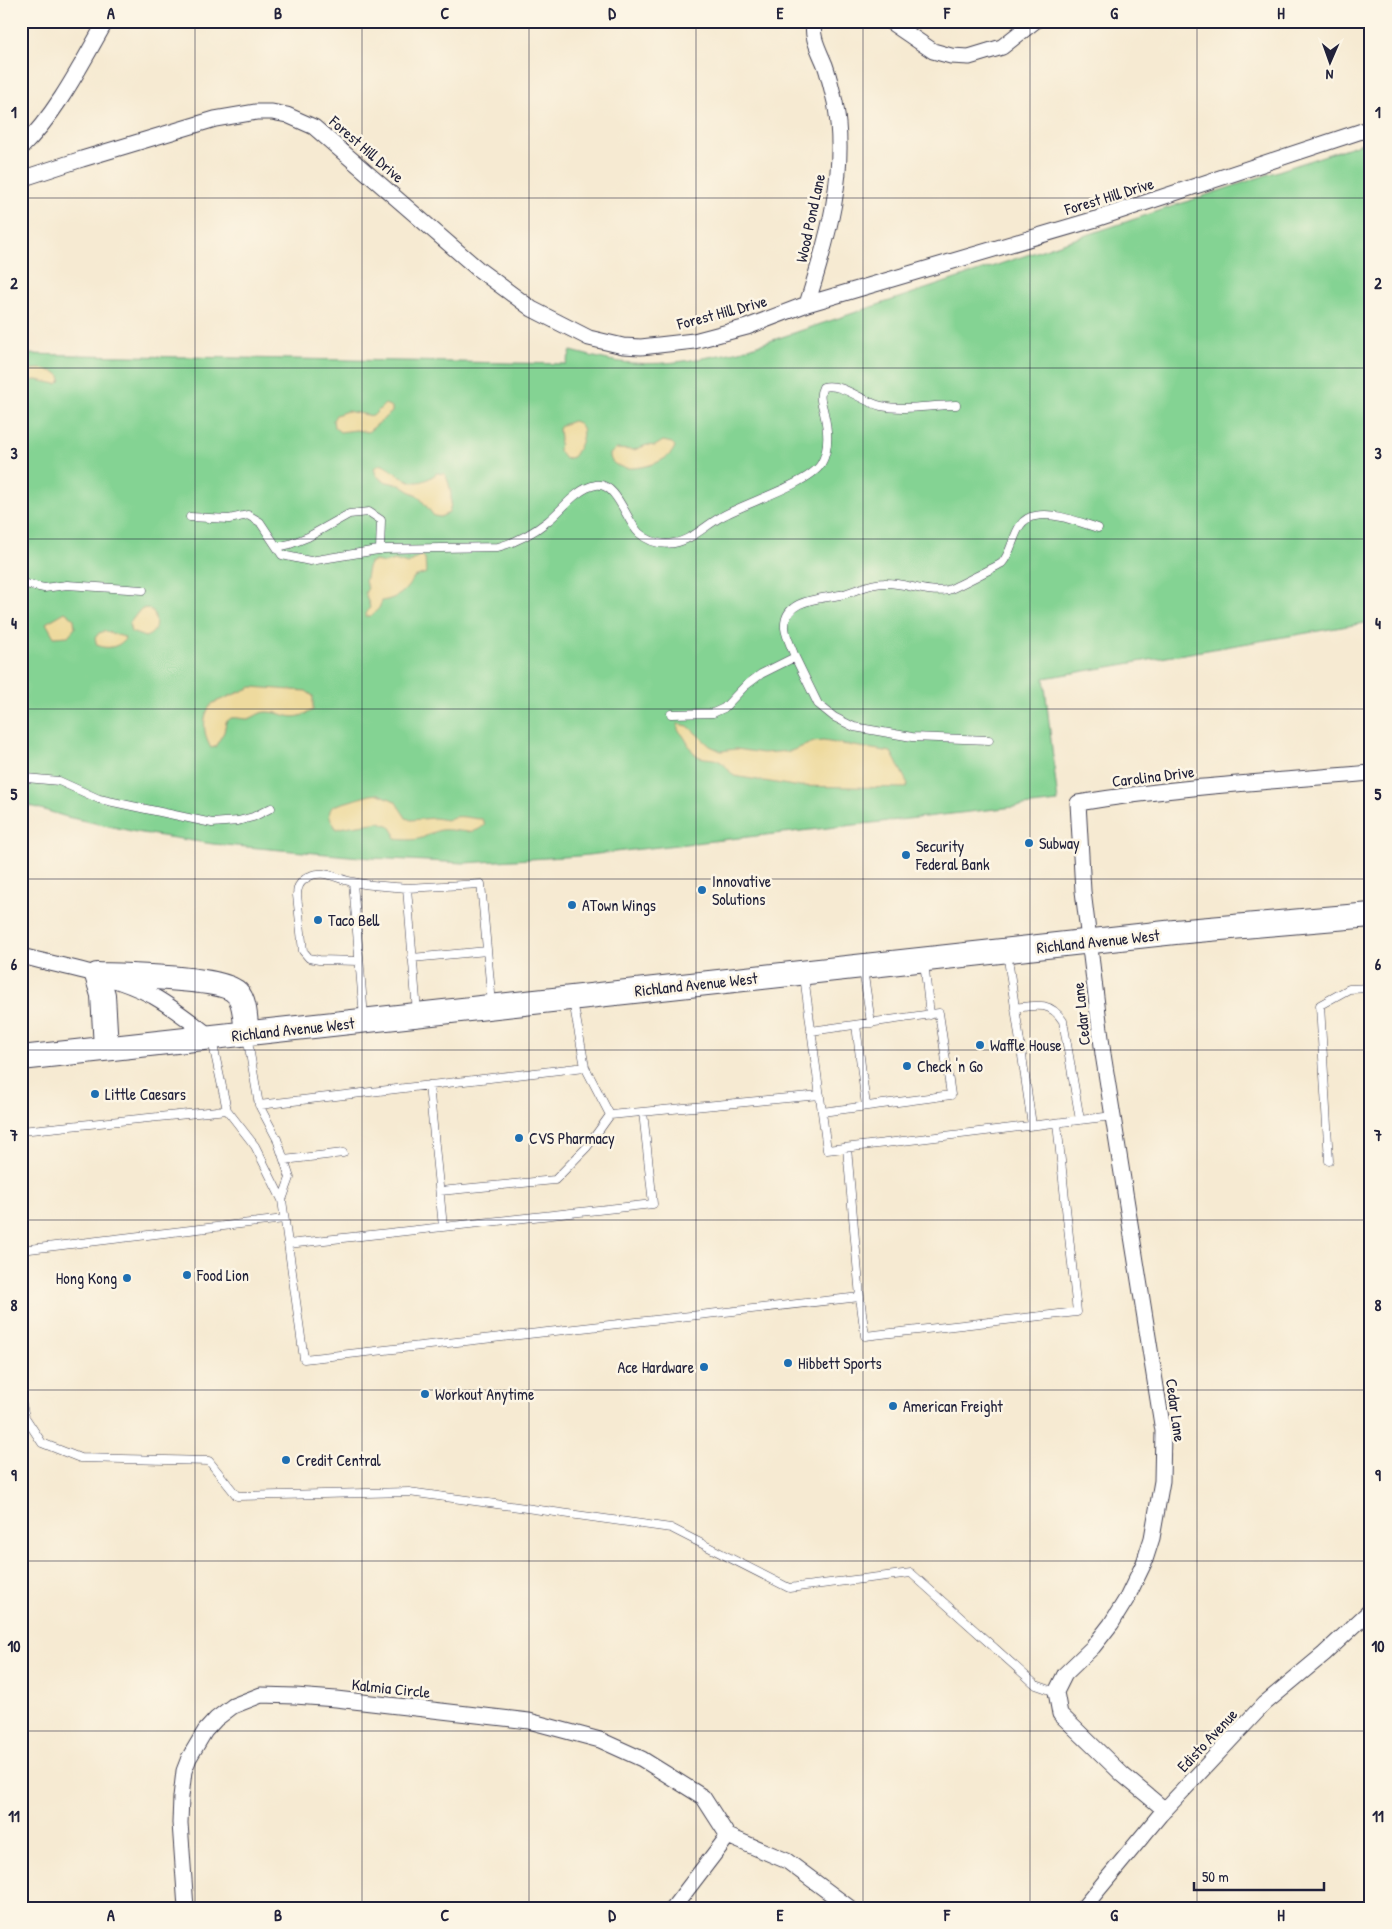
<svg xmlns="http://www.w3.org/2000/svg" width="1392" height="1929" viewBox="0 0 1392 1929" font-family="'Patrick Hand',sans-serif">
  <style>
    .green { fill: #84d393; stroke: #537a67 }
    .sand { fill: #eeda9e; stroke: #887e6c }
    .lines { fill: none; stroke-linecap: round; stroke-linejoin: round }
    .lane-casing { stroke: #424052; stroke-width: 9 }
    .street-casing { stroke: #424052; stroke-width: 17 }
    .primary-casing { stroke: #424052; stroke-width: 26 }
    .lane { stroke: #fff; stroke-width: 8 }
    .street { stroke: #fff; stroke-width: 15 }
    .primary { stroke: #fff; stroke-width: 24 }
    .grid { fill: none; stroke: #22223b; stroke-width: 1; stroke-opacity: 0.55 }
    .poi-dot { fill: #1f6fb2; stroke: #fcf5e5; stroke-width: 2 }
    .labels { text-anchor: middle; stroke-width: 5; stroke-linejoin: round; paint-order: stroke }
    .street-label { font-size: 16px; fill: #22223b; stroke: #fcf5e5 }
    .poi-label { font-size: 16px; fill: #22223b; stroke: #fcf5e5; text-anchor: start }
    .neatline { fill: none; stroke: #22223b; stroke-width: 2 }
    .grid-label { font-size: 16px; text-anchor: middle; font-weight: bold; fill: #22223b }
  </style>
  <rect width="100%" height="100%" fill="#fcf5e5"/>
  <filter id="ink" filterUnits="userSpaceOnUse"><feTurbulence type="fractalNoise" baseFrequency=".02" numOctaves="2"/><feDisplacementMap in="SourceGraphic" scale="10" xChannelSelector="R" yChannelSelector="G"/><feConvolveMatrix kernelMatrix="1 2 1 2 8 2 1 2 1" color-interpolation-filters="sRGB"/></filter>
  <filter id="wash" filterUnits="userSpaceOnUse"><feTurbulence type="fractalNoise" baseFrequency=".0096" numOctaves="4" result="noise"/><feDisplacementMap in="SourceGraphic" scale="20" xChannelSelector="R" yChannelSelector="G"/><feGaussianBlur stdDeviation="1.12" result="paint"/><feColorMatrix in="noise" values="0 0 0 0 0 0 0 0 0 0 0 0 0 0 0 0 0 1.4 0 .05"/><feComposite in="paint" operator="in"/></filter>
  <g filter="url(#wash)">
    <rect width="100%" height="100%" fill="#f6ead2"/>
    <!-- green -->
    <path class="green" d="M1371,140V622L1044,678L1058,802L579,856L464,863L372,858L213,844L136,832L67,817L21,803V354L566,364L571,351C591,356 611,362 632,363C669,366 704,358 740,351Z"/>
    <!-- sand -->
    <path class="sand" d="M42,369L55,372L60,376L61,380L57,384L37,380L21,381V370Z
      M385,404L392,407V412L368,432L356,430L340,432L334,427L333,420L336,415L347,411L373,416Z
      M573,421C591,425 580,448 573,457L565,459L559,451L560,438L559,429L562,425Z
      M663,441L672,443L675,446C670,467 609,479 610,454L616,449L634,450L647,445L655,446Z
      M381,464C405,477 413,492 437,473L445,474C451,486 453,500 449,513L440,517L434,516L420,498L400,485L383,481L376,475L374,468Z
      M421,555L425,558L426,573L414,577C406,591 399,598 382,601L379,608L371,616H365L370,607L365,593L368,588L365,582L369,563L374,561L385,563L394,560L408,564Z
      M145,608L153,611C157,622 158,633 145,637L131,632L129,624L139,611Z
      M65,612L74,619L75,628L68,636L54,637L46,623Z
      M105,631L124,637L125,639C119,647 107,650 97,645L95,638L99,633Z
      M252,687L306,691L313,696V710C290,724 287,712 266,712C259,712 254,718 247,719C242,719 237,717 231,718L226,722L224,732L215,747L211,748C203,735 201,714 213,703Z
      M678,724L688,726L710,746L721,751L736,749L763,753L791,751L814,742L823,741L891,752L908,784L905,788L794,786L734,776C728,770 725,763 717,760C709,757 700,760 694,753C688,746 686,737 678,730Z
      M379,794L395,801L406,818L411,820L434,818L447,820C457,813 470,819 482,819L485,824C474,838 456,828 441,830C435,831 431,834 426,836C418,841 405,840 395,839V834L390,826L380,822L344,827L336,829C333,821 325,815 333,806L370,795Z"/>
  </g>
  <g filter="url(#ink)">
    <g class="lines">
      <!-- lane casing -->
      <g class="lane-casing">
        <path id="lane" d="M190,517L229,519L248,515L260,522L282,555L310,561L384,549L498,547C517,542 533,533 548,521C562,510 577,488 596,485C617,482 626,521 639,533C649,542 662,545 674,543C692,540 706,525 721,517C742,504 809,484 821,464C830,449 828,430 824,413C822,403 818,397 823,387C841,382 863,402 881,406C905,411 931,405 956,405
          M277,547L290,544L308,537L349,514L369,512L381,520L380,550
          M21,583L44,588L67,585L143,590
          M795,657L818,704L834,717L854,727L912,737L989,740
          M671,714L713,713L724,708L745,686L761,674L795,657C792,648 786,637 785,628C783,599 820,599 840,595C854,592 869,583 884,583C905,582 926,594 948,590C952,589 999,565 1002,563C1015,549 1013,519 1035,516C1056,512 1078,522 1098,528
          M21,776L26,778L59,781L99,799L212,823L238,821L253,817L271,808
          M353,882L364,1018
          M1007,952L1032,1125
          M412,958L487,951
          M359,961L319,960L309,958L303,951L297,895C297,889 299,883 305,879C321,867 336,879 353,882C370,886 389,886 407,888
          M924,962L930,1015
          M863,969L871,1023
          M804,976L827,1150L1113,1116
          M1015,1008C1036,1005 1050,1001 1063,1021L1080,1120
          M417,1013L407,888L481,884L492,1004
          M856,1025L866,1106
          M811,1031L939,1013L951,1095L822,1112
          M247,1036L259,1105L277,1139L290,1178L282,1200
          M212,1040L227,1110L255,1146L282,1200L304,1359L860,1297L847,1148
          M585,1067L610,1115L820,1095
          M429,1085L443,1227
          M259,1105L585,1067L573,1001
          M21,1131L227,1110
          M284,1160L343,1153
          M1329,1161L1320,1005L1349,989L1371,988
          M440,1191L555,1180L587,1147L610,1115
          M288,1244L653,1204L643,1112
          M21,1250L284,1219
          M860,1297L865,1336L1077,1312L1057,1123
          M21,1400L25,1417L42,1443L80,1458L209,1461L237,1496L409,1492L671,1528L789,1588L911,1573L1036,1685L1056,1692"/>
      </g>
      <!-- street casing -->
      <g class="street-casing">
        <path id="street" d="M889,21L933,51L951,56L969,57L1002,47L1035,21
          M21,148C57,113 81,65 106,21
          M21,179L82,159L215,119L256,112H272L287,115L314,127L478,269L532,309L589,338L623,346L641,347L694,341L747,327L807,304L1096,219L1371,128
          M807,304C828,238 848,171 835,102C832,90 829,76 825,65C819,50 811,38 814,21
          M21,956C65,967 113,975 153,996C174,1008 193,1023 212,1038
          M1165,1810L1123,1775L1060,1714L1056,1692L1065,1674L1093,1647L1111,1624L1127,1598L1144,1563L1152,1538L1162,1481L1163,1431L1103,1054L1083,891L1078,803C1175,787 1273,781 1371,773
          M728,1836L787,1861L850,1908
          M186,1908L180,1823L181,1797L184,1771L189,1758L205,1731L216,1719L233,1706L261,1695L295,1696L336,1699L529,1721L600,1740L642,1759L703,1797L728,1836L673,1908
          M1083,1908L1160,1815L1264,1704L1324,1654L1371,1610"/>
      </g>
      <!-- primary casing -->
      <g class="primary-casing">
        <path id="primary" d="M106,1048L103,995L97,975C122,976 223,977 237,993C246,1002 245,1022 247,1034
          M21,1058L1175,932L1371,915"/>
      </g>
      <!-- lane -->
      <use href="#lane" class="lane"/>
      <!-- street -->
      <use href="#street" class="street"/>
      <!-- primary -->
      <use href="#primary" class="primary"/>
    </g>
  </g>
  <!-- grid -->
  <path class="grid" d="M195,21V1908M362,21V1908M529,21V1908M696,21V1908M863,21V1908M1030,21V1908M1197,21V1908M21,198H1371M21,368H1371M21,539H1371M21,709H1371M21,879H1371M21,1050H1371M21,1220H1371M21,1390H1371M21,1561H1371M21,1731H1371"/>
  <!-- markers -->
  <g class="poi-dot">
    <circle cx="1029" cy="843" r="5"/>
    <circle cx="906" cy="855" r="5"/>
    <circle cx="702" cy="890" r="5"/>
    <circle cx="572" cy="905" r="5"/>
    <circle cx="318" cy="920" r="5"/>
    <circle cx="980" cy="1045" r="5"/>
    <circle cx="907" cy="1066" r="5"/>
    <circle cx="95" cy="1094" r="5"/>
    <circle cx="519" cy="1138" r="5"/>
    <circle cx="187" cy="1275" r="5"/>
    <circle cx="127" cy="1278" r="5"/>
    <circle cx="788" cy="1363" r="5"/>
    <circle cx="704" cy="1367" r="5"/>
    <circle cx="425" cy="1394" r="5"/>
    <circle cx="893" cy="1406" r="5"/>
    <circle cx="286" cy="1460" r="5"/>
  </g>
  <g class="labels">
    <!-- street labels -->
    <g class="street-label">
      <text transform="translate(367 149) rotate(41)" y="6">Forest Hill Drive</text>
      <text transform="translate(1109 196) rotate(-17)" y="6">Forest Hill Drive</text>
      <text transform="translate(810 218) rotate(-78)" y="6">Wood Pond Lane</text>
      <text transform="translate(722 312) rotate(-15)" y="6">Forest Hill Drive</text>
      <text transform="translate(1153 776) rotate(-7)" y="6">Carolina Drive</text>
      <text transform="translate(1098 941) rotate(-6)" y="6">Richland Avenue West</text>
      <text transform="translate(696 984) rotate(-6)" y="6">Richland Avenue West</text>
      <text transform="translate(1081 1014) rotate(-96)" y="6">Cedar Lane</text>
      <text transform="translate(293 1029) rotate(-6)" y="6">Richland Avenue West</text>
      <text transform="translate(1176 1410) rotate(82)" y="6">Cedar Lane</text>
      <text transform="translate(391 1688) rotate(6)" y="6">Kalmia Circle</text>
      <text transform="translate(1207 1740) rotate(-47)" y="6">Edisto Avenue</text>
    </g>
    <!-- poi labels -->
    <g class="poi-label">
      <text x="1039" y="849">Subway</text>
      <text x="916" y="852">Security<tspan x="916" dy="18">Federal Bank</tspan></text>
      <text x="712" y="887">Innovative<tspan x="712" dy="18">Solutions</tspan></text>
      <text x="582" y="911">ATown Wings</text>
      <text x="328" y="926">Taco Bell</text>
      <text x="990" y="1051">Waffle House</text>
      <text x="917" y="1072">Check 'n Go</text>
      <text x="105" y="1100">Little Caesars</text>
      <text x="529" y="1144">CVS Pharmacy</text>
      <text x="197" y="1281">Food Lion</text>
      <text x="117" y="1284" text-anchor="end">Hong Kong</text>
      <text x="798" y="1369">Hibbett Sports</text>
      <text x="694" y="1373" text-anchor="end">Ace Hardware</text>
      <text x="435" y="1400">Workout Anytime</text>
      <text x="903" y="1412">American Freight</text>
      <text x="296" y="1466">Credit Central</text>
    </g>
  </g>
  <!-- margin -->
  <rect width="1392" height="1929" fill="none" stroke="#fcf5e5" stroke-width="55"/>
  <!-- north arrow -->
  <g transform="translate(1330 62) rotate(182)" stroke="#fcf5e5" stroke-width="4" paint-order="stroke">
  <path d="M0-4L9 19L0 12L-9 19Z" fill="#22223b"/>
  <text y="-8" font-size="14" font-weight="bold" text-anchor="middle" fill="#22223b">N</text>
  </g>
  <!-- scale -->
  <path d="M1194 1882v8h130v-8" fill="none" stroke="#22223b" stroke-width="2.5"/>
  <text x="1202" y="1882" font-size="15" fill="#22223b" stroke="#fcf5e5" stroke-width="4" paint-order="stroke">50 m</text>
  <rect x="28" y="28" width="1336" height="1874" class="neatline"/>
  <g class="grid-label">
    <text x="111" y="19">A</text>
    <text x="278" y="19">B</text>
    <text x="445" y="19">C</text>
    <text x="612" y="19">D</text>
    <text x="780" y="19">E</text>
    <text x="947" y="19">F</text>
    <text x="1114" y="19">G</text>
    <text x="1281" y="19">H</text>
    <text x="14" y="118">1</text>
    <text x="1378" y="118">1</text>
    <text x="14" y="289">2</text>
    <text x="1378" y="289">2</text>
    <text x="14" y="459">3</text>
    <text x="1378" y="459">3</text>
    <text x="14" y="629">4</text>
    <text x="1378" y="629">4</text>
    <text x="14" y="800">5</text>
    <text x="1378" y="800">5</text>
    <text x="14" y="970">6</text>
    <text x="1378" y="970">6</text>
    <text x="14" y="1141">7</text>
    <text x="1378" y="1141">7</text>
    <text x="14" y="1311">8</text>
    <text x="1378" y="1311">8</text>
    <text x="14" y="1481">9</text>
    <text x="1378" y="1481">9</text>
    <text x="14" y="1652">10</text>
    <text x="1378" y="1652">10</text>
    <text x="14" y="1822">11</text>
    <text x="1378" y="1822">11</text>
    <text x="111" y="1921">A</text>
    <text x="278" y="1921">B</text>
    <text x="445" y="1921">C</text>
    <text x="612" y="1921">D</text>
    <text x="780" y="1921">E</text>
    <text x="947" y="1921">F</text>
    <text x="1114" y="1921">G</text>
    <text x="1281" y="1921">H</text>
  </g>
</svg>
